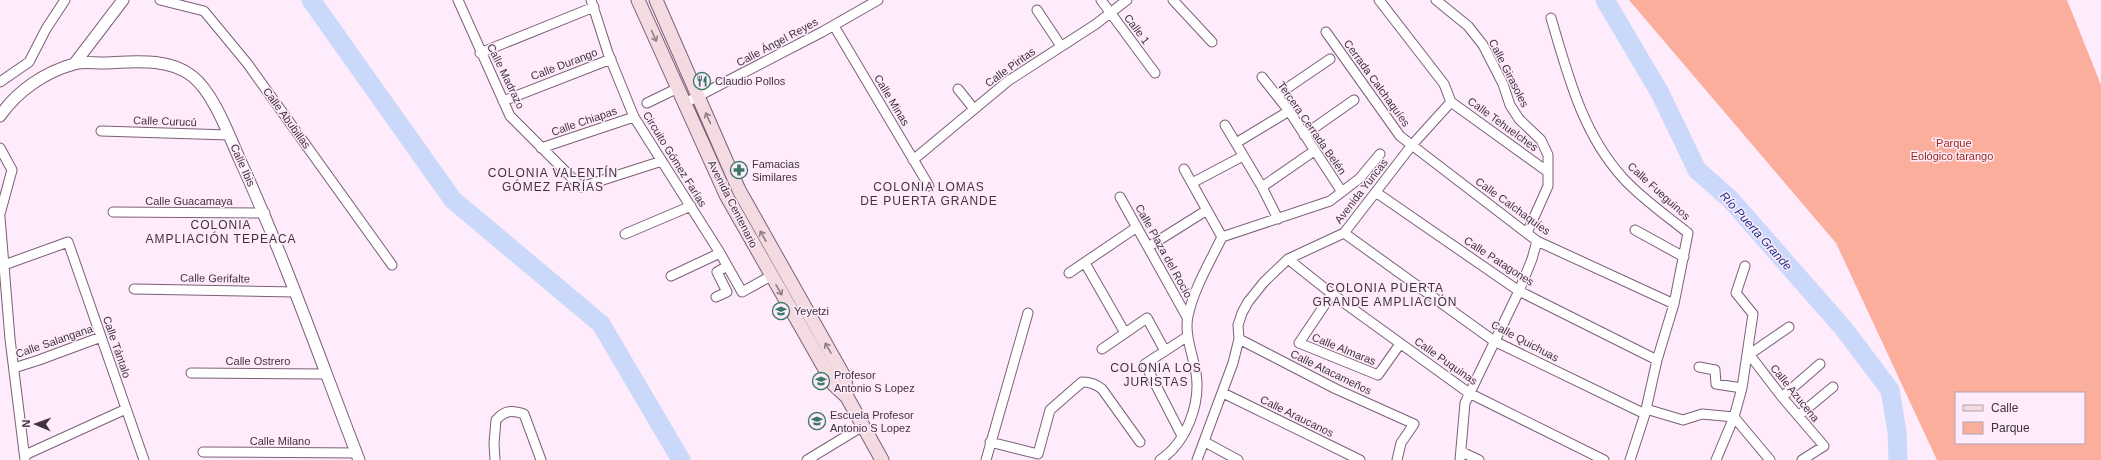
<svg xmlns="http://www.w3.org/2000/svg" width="2101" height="460" viewBox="0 0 2101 460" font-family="Helvetica,sans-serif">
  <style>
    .green { fill: #fbae9c; fill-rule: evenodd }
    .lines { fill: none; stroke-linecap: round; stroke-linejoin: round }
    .river { stroke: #cad9fa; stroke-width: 19 }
    .minor-casing { stroke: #7b6078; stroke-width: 11 }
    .tertiary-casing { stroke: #7b6078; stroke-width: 13 }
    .secondary-casing { stroke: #7b6078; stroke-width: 15 }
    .minor { stroke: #fff; stroke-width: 9 }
    .tertiary { stroke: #fff; stroke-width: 11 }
    .secondary { stroke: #f4dae1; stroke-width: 13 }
    .oneway { stroke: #917e87 }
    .labels { text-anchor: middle; stroke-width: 3; stroke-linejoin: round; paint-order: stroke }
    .street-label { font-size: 11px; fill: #40333e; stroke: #feebfb }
    .poi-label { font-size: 11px; fill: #40333e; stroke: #feebfb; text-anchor: start }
    .park-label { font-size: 11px; fill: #992a12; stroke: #feebfb }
    .neighbourhood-label { font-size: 12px; letter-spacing: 1px; fill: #40333e; stroke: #feebfb }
    .water-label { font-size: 12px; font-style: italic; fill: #1b358e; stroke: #feebfb }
  </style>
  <rect width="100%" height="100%" fill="#feebfb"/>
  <!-- green -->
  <path class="green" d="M1629,0H2067L2101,85V460H1937L1836,243ZM1956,393H2084V443H1956Z"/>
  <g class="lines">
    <!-- river -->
    <path class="river" d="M311,0L453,200L601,324L681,460
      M1605,0L1660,93L1697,170L1730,199L1844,329L1890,390L1897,432L1898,460"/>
    <!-- minor casing -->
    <g class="minor-casing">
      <path id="minor" d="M160,0L204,11L247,63L392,265
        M458,0L510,116L581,187L662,161
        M591,0L608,53L634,117L720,253L742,292L771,276
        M1101,0L1155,73
        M1173,0L1212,42
        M1379,0L1444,84L1451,102
        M1436,0L1468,26L1483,45L1503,84L1510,105L1519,119L1541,140L1548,155V186L1527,233
        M1037,10L1061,46
        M1551,18C1568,75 1582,133 1623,178C1641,198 1667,216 1688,233L1674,304L1657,360L1645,414L1630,460
        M834,26L929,186
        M1326,32L1400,136L1537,241L1674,304
        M480,53L594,7
        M1262,77L1289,111L1342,192
        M0,82L29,62L46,29L65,0
        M958,89L974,109
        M1277,95L1330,59
        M503,101L611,59
        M1451,102L1548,172
        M647,103L678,88
        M685,103L822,32L878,0
        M1225,125L1262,187L1278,219
        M101,131L229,135
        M1304,135L1354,100
        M1236,143L1289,111
        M0,148L12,170L0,214
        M541,148L634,117
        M913,160L1008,81L1096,24L1127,0
        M1184,169L1222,237
        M1192,183L1243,156
        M1262,187L1314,151
        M1377,193L1519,291L1657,360
        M1120,197L1187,317
        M113,212L265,213
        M0,217L10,339L25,460
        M1635,230L1684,257
        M1344,233L1494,341L1645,414
        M625,234L691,206
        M1148,247L1207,210
        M1288,259L1332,294L1469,393L1604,460
        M1085,263L1125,333
        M4,265L68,242L144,460
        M1069,273L1137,227
        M671,276L720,253
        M134,289L295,292
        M1332,294L1299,343L1378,375L1400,344
        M716,297L727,292L717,272L727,266
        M1239,339L1336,389L1414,424L1401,443L1397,460
        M1102,349L1147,318L1165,351
        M1749,354L1782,397L1824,446L1802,460
        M1747,356L1789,327
        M1699,367L1715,370L1716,384L1742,388
        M14,368L39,360L101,337
        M191,373L326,374
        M1223,393L1360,460
        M1782,397L1820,364
        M1646,409L1683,420L1702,414L1734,417
        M1798,416L1833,387
        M1734,417L1770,460
        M1182,436L1145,364L1188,336
        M990,442L1038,454L1050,410L1082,382C1091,382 1096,384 1102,389L1140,442
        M1205,442L1238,460
        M203,452L356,453
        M1462,452L1479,460
        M25,455L126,409
        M495,460L494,443L496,420C505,410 512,410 524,414L541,460
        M807,460L863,426
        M986,460L1028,313
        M1160,460C1186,443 1201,404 1196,373C1193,355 1184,334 1188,316C1194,288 1210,262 1222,237L1330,201L1360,178L1380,154
        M1197,460L1233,363L1239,339L1238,325L1242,313L1248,302L1264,282L1288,259L1344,233L1412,145L1451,102
        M1460,460L1465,403L1519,291L1532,259L1537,241
        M1716,460L1734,417L1742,388L1753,314L1736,293L1745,266"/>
    </g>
    <!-- tertiary casing -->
    <g class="tertiary-casing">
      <path id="tertiary" d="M75,63L123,0
        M0,116C17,91 45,72 74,64C83,61 94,63 103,63C132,62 168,57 192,76C213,92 228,133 239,158C284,256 320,359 359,460"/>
    </g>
    <!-- secondary casing -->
    <g class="secondary-casing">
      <path id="secondary" d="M638,0L726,195L834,385L847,397L882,460
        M656,0L739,190L845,378L847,397"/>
    </g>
    <!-- minor -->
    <use href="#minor" class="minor"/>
    <!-- tertiary -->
    <use href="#tertiary" class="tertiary"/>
    <!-- secondary -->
    <use href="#secondary" class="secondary"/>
  </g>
  <!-- one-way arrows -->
  <defs><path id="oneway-shaft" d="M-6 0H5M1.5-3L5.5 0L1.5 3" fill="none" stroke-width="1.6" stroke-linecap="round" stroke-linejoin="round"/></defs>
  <g class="oneway">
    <use href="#oneway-shaft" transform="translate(654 36) rotate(66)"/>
    <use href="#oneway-shaft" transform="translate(708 118) rotate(-114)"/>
    <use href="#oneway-shaft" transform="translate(763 236) rotate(-119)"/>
    <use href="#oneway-shaft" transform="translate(779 290) rotate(60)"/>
    <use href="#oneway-shaft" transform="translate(828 348) rotate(-120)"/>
  </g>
  <!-- icons -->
  <defs>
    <g id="restaurant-ring" transform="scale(0.9)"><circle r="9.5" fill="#feebfb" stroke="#3b7966" stroke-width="1.5"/><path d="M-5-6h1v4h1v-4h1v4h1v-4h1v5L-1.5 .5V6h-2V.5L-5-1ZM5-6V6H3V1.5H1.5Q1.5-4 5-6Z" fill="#3b7966"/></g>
    <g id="pharmacy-ring" transform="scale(0.9)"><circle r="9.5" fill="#feebfb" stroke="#3b7966" stroke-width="1.5"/><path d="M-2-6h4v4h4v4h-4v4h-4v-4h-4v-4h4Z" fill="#3b7966"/></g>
    <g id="school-ring" transform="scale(0.9)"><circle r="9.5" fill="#feebfb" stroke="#3b7966" stroke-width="1.5"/><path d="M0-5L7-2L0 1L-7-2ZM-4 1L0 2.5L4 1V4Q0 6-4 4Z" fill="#3b7966"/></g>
  </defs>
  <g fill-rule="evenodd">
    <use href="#restaurant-ring" x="702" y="81"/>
    <use href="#pharmacy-ring" x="739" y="170"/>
    <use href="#school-ring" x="781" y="311"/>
    <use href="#school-ring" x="821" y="381"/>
    <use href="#school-ring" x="817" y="421"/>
  </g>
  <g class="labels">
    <!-- street labels -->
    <g class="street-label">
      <text transform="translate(1137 29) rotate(53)" y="4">Calle 1</text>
      <text transform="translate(777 42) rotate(-28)" y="4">Calle Ángel Reyes</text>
      <text transform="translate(564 64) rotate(-21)" y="4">Calle Durango</text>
      <text transform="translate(1010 67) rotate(-36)" y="4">Calle Piritas</text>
      <text transform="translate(1509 73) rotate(63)" y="4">Calle Girasoles</text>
      <text transform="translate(506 76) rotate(64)" y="4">Calle Madrazo</text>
      <text transform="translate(1377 83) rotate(54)" y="4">Cerrada Calchaquíes</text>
      <text transform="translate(892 100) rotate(59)" y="4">Calle Minas</text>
      <text transform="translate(287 118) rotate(54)" y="4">Calle Abubillas</text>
      <text transform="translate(165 121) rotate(2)" y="4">Calle Curucú</text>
      <text transform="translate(584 121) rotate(-19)" y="4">Calle Chiapas</text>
      <text transform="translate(1503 124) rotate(36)" y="4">Calle Tehuelches</text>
      <text transform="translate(1312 128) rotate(55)" y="4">Tercera Cerrada Belén</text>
      <text transform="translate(675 159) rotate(58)" y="4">Circuito Gómez Farías</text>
      <text transform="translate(243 165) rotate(66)" y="4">Calle Ibis</text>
      <text transform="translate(1361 191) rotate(-52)" y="4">Avenida Yuncas</text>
      <text transform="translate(1659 191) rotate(42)" y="4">Calle Fueguinos</text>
      <text x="189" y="205">Calle Guacamaya</text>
      <text transform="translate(733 204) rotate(63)" y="4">Avenida Centenario</text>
      <text transform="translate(1513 206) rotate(36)" y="4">Calle Calchaquíes</text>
      <text transform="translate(1164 251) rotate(61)" y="4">Calle Plaza del Rocío</text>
      <text transform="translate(1499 261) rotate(33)" y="4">Calle Patagones</text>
      <text transform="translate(215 278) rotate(1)" y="4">Calle Gerifalte</text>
      <text transform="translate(54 341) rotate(-19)" y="4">Calle Salangana</text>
      <text transform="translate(1525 341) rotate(28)" y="4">Calle Quichuas</text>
      <text transform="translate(117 347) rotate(71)" y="4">Calle Tántalo</text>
      <text transform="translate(1344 349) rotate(22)" y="4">Calle Almaras</text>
      <text x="258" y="365">Calle Ostrero</text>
      <text transform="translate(1446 361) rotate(35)" y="4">Calle Puquinas</text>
      <text transform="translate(1331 372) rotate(26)" y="4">Calle Atacameños</text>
      <text transform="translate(1795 393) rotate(51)" y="4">Calle Azucena</text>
      <text transform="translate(1297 416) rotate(26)" y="4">Calle Araucanos</text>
      <text x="280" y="445">Calle Milano</text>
    </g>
    <!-- poi labels -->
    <g class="poi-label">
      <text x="715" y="85">Claudio Pollos</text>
      <text x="752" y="168">Famacias<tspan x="752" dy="13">Similares</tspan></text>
      <text x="794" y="315">Yeyetzi</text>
      <text x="834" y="379">Profesor<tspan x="834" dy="13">Antonio S Lopez</tspan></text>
      <text x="830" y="419">Escuela Profesor<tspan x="830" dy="13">Antonio S Lopez</tspan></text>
    </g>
    <!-- park labels -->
    <g class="park-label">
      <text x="1952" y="147">´Parque<tspan x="1952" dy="13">Eológico tarango</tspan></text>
    </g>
    <!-- neighbourhood labels -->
    <g class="neighbourhood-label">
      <text x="553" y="177">COLONIA VALENTÍN<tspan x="553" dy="14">GÓMEZ FARÍAS</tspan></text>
      <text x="929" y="191">COLONIA LOMAS<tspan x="929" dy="14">DE PUERTA GRANDE</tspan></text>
      <text x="221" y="229">COLONIA<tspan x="221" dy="14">AMPLIACIÓN TEPEACA</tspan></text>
      <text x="1385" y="292">COLONIA PUERTA<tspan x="1385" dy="14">GRANDE AMPLIACIÓN</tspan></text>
      <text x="1156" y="372">COLONIA LOS<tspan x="1156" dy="14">JURISTAS</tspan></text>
    </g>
    <!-- water labels -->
    <g class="water-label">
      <text transform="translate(1756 231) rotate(48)" y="4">Río Puerta Grande</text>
    </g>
  </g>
  <!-- legend -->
  <rect x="1955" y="392" width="130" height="52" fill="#feebfb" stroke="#b2a1af"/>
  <rect x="1963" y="405" width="20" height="6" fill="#f4dae1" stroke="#b2a1af"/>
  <text x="1991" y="412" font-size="12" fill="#40333e">Calle</text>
  <rect x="1963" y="422" width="20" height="12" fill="#fbae9c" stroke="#b2a1af"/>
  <text x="1991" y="432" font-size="12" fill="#40333e">Parque</text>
  <!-- north arrow -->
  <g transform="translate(36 424) rotate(272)" stroke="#feebfb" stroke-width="3" paint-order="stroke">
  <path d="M0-3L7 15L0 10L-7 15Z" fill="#40333e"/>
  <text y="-6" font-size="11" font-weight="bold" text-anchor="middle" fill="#40333e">N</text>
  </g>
</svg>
